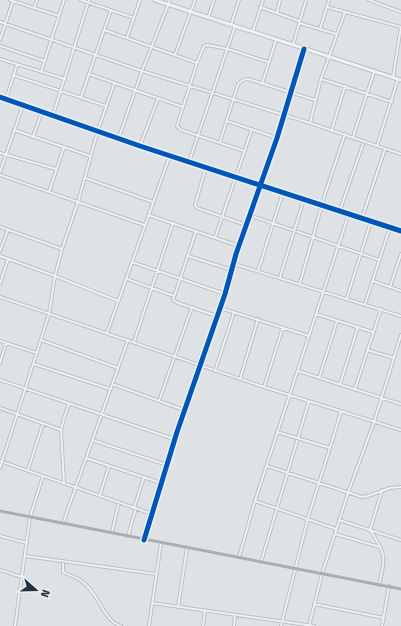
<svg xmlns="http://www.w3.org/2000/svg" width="401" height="626" viewBox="0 0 401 626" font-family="'Fira Sans',sans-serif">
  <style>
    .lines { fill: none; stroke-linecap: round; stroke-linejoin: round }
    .minor-casing { stroke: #bdc0c3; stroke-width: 4 }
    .tertiary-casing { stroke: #bdc0c3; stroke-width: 5 }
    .minor { stroke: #eef0f2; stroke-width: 2 }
    .tertiary { stroke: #eef0f2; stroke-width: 3 }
    .secondary { stroke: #a8aeb3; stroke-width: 3 }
    .cycleway-casing { stroke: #ebf1f5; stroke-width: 8 }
    .cycleway { stroke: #0057b8; stroke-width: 5 }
  </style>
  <rect width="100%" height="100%" fill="#dfe2e5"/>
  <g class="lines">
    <!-- minor casing -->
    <g class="minor-casing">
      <path id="minor" d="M10,0L59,16
        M81,0L134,18
        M369,0L401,12
        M260,7L299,21
        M327,7L401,27
        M34,8L37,0
        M277,13L280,0
        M208,18L214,0
        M0,22L142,71L310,123L401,154
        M299,23L336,34
        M231,25L239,0
        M320,29L329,0
        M104,30L197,63
        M253,31L263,0
        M127,38L140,0
        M0,40L13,1
        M293,45L306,0
        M0,46L44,61
        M175,55L195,0
        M0,59L65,79
        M41,72L64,0
        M89,74L183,107
        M13,75L106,106
        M393,77L401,27
        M321,79L392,102
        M262,84L276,40
        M0,97L140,146L401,231
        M81,97L111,10
        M6,99L17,65
        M53,115L89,0
        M227,121L277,138
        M310,123L321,79L345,12
        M332,129L345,86
        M14,130L90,156
        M33,137L42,111
        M119,137L142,71L170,0
        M353,137L374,72
        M220,142L238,84L243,80L248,79L315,100
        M140,146L158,99
        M377,146L398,79
        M244,151L181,130L177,126L197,63L204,46L207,45L228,49L268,62
        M0,153L56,169
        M189,162L235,26
        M206,167L195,205L197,208L246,225
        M0,172L23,105
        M0,175L144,225
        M85,178L153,202
        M49,192L64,147
        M340,210L364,141
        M148,215L239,246
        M249,215L379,260
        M362,218L385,149
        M0,227L62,249
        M196,231L173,300L178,303L217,316
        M215,238L252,129
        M0,251L8,230
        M0,256L55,276L118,301
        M188,256L232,270
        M132,262L225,294
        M234,264L401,316
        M258,271L283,192
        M280,277L304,199
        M127,279L174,296
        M373,281L401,291
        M300,283L325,194L345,134
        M0,284L8,259
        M390,287L401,254
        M0,297L264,387L401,430
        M347,298L371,221
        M365,304L390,227
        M220,308L309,336
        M316,314L373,332
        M107,333L170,155
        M41,340L118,368
        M0,341L37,353
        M134,342L173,223
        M367,350L394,358
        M0,363L6,343
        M34,364L110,389
        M215,371L234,312
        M298,371L401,404
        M319,378L337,321
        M240,379L258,319
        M0,380L174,439
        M112,384L184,410
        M340,384L358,327
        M264,387L283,327
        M355,389L381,309
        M159,401L192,307
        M0,408L61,430
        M277,432L330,448
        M92,440L167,465
        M86,458L161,483
        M0,461L152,514
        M267,466L362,497L368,496L390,488L401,487
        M0,468L49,314L55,276L62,249L78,202L98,130L114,84
        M28,470L43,423
        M64,483L61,430L64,418L69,404
        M100,495L109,466
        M255,501L336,529
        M134,508L144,477
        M339,520L401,540
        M63,523L128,340
        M112,532L119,502
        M335,534L380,547
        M0,536L27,543
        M128,536L136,508
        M144,540L177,432L225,294L236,254L277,138L304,49
        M25,556L156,574
        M239,557L255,501L349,213
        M63,561V572C74,577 80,578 89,588C100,600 105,621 121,626
        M261,562L309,401
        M0,570L22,577
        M379,585C386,557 386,554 370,530L382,490
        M152,603L314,626
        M314,604L384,618
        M178,607L187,548
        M15,626L30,517L43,476
        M149,626L161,543
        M203,626L205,611
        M234,626L235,615
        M281,626L308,518L341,412
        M309,626L322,574L348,493L374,422L401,335
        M382,626L389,586"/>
    </g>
    <!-- tertiary casing -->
    <g class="tertiary-casing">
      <path id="tertiary" d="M155,0L401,80"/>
    </g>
    <!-- minor -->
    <use href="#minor" class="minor"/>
    <!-- tertiary -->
    <use href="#tertiary" class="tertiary"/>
    <!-- secondary -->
    <path class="secondary" d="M0,511L401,589"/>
    <!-- cycleway casing -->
    <g class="cycleway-casing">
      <path id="cycleway" d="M0,97L140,146L401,231
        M144,540L177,432L225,294L236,254L277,138L304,49"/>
    </g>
    <!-- cycleway -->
    <use href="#cycleway" class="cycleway"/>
  </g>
  <!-- north arrow -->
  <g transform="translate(36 590) rotate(110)" stroke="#ebf1f5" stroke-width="3" paint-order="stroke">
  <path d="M0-3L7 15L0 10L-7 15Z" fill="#24333f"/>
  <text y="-6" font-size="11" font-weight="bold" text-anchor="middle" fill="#24333f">N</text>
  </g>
</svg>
